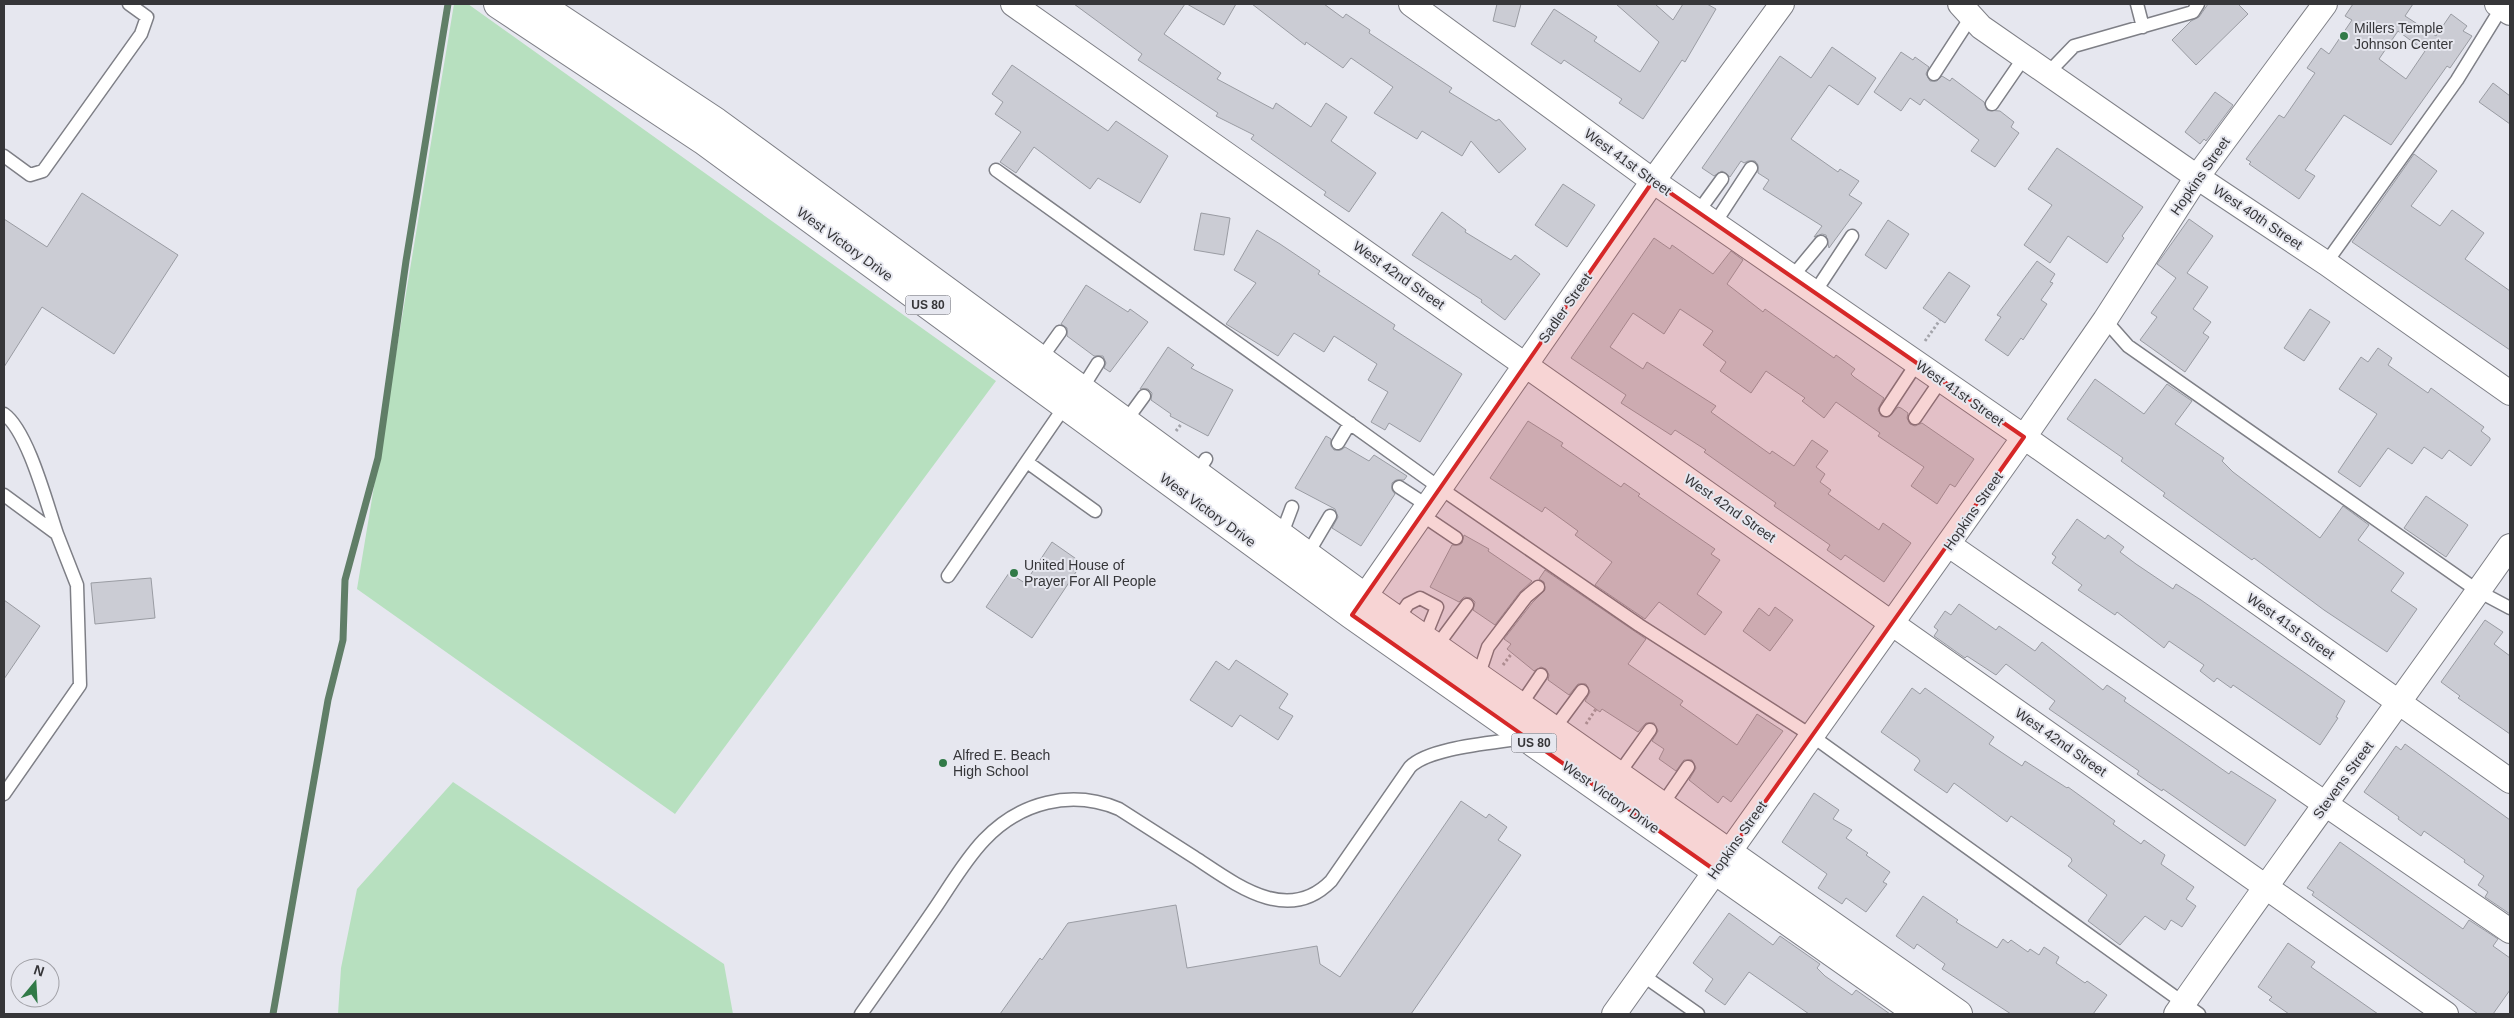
<svg xmlns="http://www.w3.org/2000/svg" width="2514" height="1018" viewBox="0 0 2514 1018" font-family="Helvetica,sans-serif">
  <style>
    .green { fill: #b7e0bf }
    .lines { fill: none; stroke-linecap: round; stroke-linejoin: round }
    .stream { stroke: #607e67; stroke-width: 7 }
    .building { fill: #cbccd4; stroke: #9a9ca3; fill-rule: evenodd }
    .lane-casing { stroke: #7e7f86; stroke-width: 15 }
    .street-casing { stroke: #7e7f86; stroke-width: 26 }
    .primary-casing { stroke: #7e7f86; stroke-width: 30 }
    .path { stroke: #a4a5ab; stroke-width: 3; stroke-dasharray: 2.5 2.5; stroke-linecap: butt }
    .lane { stroke: #fff; stroke-width: 12 }
    .street { stroke: #fff; stroke-width: 24 }
    .primary { stroke: #fff; stroke-width: 28 }
    .marked { fill: #d62828; fill-opacity: 0.2; stroke: #d62828; stroke-width: 4; stroke-linejoin: round }
    .poi-dot { fill: #317a47; stroke: #e6e7ef; stroke-width: 2 }
    .labels { text-anchor: middle; stroke-width: 4; stroke-linejoin: round; paint-order: stroke }
    .shield { fill: #e6e7ef; stroke: #6b6b70; stroke-width: 1 }
    .shield-label { font-size: 12px; font-weight: bold; fill: #363639 }
    .poi-label { font-size: 14px; fill: #363639; stroke: #e6e7ef; text-anchor: start }
    .street-label { font-size: 14px; fill: #363639; stroke: #e6e7ef }
  </style>
  <rect width="100%" height="100%" fill="#e6e7ef"/>
  <!-- green -->
  <path class="green" d="M454,4H468L996,381L675,814L357,589Z
    M453,782L724,964L733,1014H338L341,968L357,889Z"/>
  <g class="lines">
    <!-- stream -->
    <path class="stream" d="M273,1014L328,700L343,640L345,580L378,458L406,261L448,4"/>
  </g>
  <!-- building -->
  <path class="building" d="M1074,4H1185L1164,34L1221,73L1217,79L1273,109L1276,103L1311,127L1326,103L1347,117L1331,141L1376,173L1349,212L1324,195L1326,192L1251,139L1254,135L1216,116L1218,113L1138,60L1142,54Z
    M1187,4H1236L1224,25Z
    M1252,4H1324L1343,18L1346,14L1370,30L1369,33L1452,88L1449,92L1496,121L1499,119L1526,149L1499,173L1471,141L1462,156L1422,131L1417,139L1374,113L1393,87L1351,58L1343,68L1306,42L1305,45Z
    M1497,4H1521L1515,27L1493,21Z
    M1616,4H1655L1673,20L1683,4H1707L1716,9L1685,62L1682,60L1643,119L1619,103L1622,99L1564,60L1561,64L1531,44L1554,9L1597,37L1594,41L1640,72L1659,42Z
    M2208,4H2238L2248,14L2196,65L2172,40L2191,21L2199,17Z
    M2353,4H2413L2405,16L2436,36L2451,14L2467,26L2463,31L2472,36L2450,68L2447,66L2391,145L2344,115L2305,170L2315,176L2299,199L2249,164L2251,162L2246,159L2279,115L2284,118L2315,73L2307,68L2321,48L2329,54L2352,20L2345,16ZM2398,31L2425,51L2406,79L2379,59Z
    M1832,47L1876,78L1858,105L1829,85L1791,139L1838,172L1840,169L1859,181L1849,195L1862,203L1829,248L1826,235L1822,234L1814,237L1822,226L1763,189L1769,180L1758,173V165L1755,161H1748L1744,163L1741,161L1730,177L1722,171L1714,176L1702,168L1780,56L1811,78Z
    M1901,52L1913,60L1915,57L1929,67L1926,74L1930,81H1937L1942,76L1950,81L1952,78L1984,102L1987,110L2000,111L2014,122L2011,127L2019,133L1995,167L1971,151L1979,140L1924,99L1920,105L1910,98L1901,111L1874,92Z
    M1012,65L1108,131L1116,121L1168,156L1140,203L1098,178L1090,189L1034,147L1016,173L1000,162L1021,132L995,114L1003,102L992,94Z
    M2493,83L2510,96V124L2479,102Z
    M2215,92L2233,105L2206,141L2204,139L2200,144L2185,132Z
    M2057,148L2143,207L2122,236L2124,238L2107,263L2068,236L2050,263L2024,245L2052,205L2028,189Z
    M2414,154L2437,171L2411,206L2440,226L2452,210L2484,233L2465,259L2510,291V350L2352,242Z
    M1563,184L1595,205L1567,247L1535,225Z
    M82,193L178,255L114,354L42,307L4,367V219L47,247Z
    M1442,212L1466,230L1465,232L1511,260L1515,255L1540,274L1505,320L1481,302L1482,300L1412,255Z
    M1201,213L1230,218L1224,255L1194,250Z
    M2189,219L2213,236L2187,273L2208,287L2193,309L2211,322L2203,333L2209,337L2185,372L2140,340L2157,317L2151,313L2176,278L2157,264Z
    M1888,220L1909,234L1886,269L1865,255Z
    M1257,230L1280,244L1320,271L1318,274L1395,325L1393,329L1462,374L1420,442L1389,423L1385,430L1371,422L1388,392L1368,380L1377,364L1334,336L1324,352L1294,333L1278,356L1226,324L1256,283L1234,270Z
    M1654,238L1670,249L1672,245L1713,274L1731,251L1743,260L1727,284L1763,312L1765,309L1834,358L1836,355L1855,369L1851,374L1854,377L1884,398L1878,409L1881,416L1889,417L1898,407L1901,408L1908,413L1907,418L1910,424L1915,426L1922,423L1974,459L1955,487L1950,484L1937,504L1911,486L1924,467L1878,436L1880,433L1836,402L1824,418L1802,401L1805,398L1766,371L1751,393L1720,371L1726,362L1703,345L1713,331L1680,309L1664,334L1633,313L1610,347L1643,369L1647,362L1716,406L1711,412L1770,454L1772,451L1794,466L1812,440L1828,451L1816,467L1825,474L1820,482L1831,490L1828,494L1879,530L1883,523L1911,543L1884,582L1845,555L1841,560L1827,550L1830,545L1774,506L1776,503L1704,452L1706,450L1675,430L1671,435L1621,403L1626,395L1571,358Z
    M2037,261L2055,274L2050,282L2053,283L2041,300L2047,304L2023,340L2021,338L2008,356L1985,340L2001,317L1997,315Z
    M1949,272L1970,286L1945,323L1923,308Z
    M1086,285L1128,312L1130,309L1148,322L1110,372L1104,368L1106,363L1103,356H1094L1067,336V328L1061,324Z
    M2310,309L2330,322L2304,361L2284,348Z
    M1168,347L1194,365L1191,368L1233,390L1208,436L1170,416L1171,414L1151,400L1152,393L1148,389H1140Z
    M2378,348L2392,358L2388,365L2428,393L2431,388L2484,427L2481,431L2490,438V440L2471,466L2449,450L2442,459L2424,447L2412,464L2388,448L2360,487L2338,472L2377,414L2339,389L2361,357L2368,362Z
    M2095,379L2144,414L2167,384L2192,401L2175,424L2224,458L2222,461L2233,472L2320,538L2343,506L2369,525L2358,540L2404,573L2391,591L2417,609L2387,652L2324,610L2254,558L2252,560L2163,496L2165,493L2121,461L2123,458L2067,419Z
    M1528,421L1563,443L1561,446L1621,487L1624,483L1640,494L1638,496L1715,549L1711,554L1720,560L1697,594L1722,612L1705,635L1659,602L1645,619L1595,585L1612,562L1575,535L1578,531L1545,507L1542,512L1490,478Z
    M1326,436L1331,439V446L1334,450H1341L1345,447L1369,461L1374,455L1407,476L1404,480H1396L1392,483V490L1395,494L1361,546L1332,528L1338,517L1335,509L1295,488Z
    M2426,496L2468,525L2446,557L2404,528Z
    M2077,519L2105,539L2108,535L2124,547L2120,552L2136,564L2173,589L2176,584L2201,600L2345,701L2336,717L2338,718L2320,745L2233,685L2231,688L2217,678L2214,682L2200,671L2204,665L2169,641L2164,648L2117,612L2115,615L2078,590L2082,585L2052,563L2056,557L2052,554Z
    M1464,535L1489,549L1488,551L1532,581L1520,592L1495,625L1473,610L1475,602L1471,598L1464,597L1459,602L1430,587L1452,545H1459L1462,543Z
    M1052,542L1082,563L1032,638L986,607L1009,573L1025,583Z
    M1545,570L1646,639L1628,664L1683,701L1680,705L1737,745L1757,714L1783,731L1731,802L1723,796L1718,803L1689,780L1696,768L1692,760H1684L1676,771L1659,759L1664,749L1652,741L1658,731L1654,723H1646L1638,732L1602,709L1600,712L1585,701L1590,692L1586,684H1578L1569,695L1548,680L1549,675L1546,669L1541,667L1534,671L1507,649L1511,644L1504,639L1532,603L1545,590L1544,582L1539,579Z
    M151,578L155,618L95,624L91,583Z
    M4,600L40,626L4,679Z
    M1959,604L1996,630L1999,626L2035,651L2042,642L2103,690L2107,685L2126,698L2124,701L2229,774L2231,771L2276,800L2245,846L2163,789L2162,791L2137,774L2139,771L2049,709L2055,701L2006,664L1996,675L1967,656L1965,658L1934,636L1938,630L1934,627L1945,611L1951,615Z
    M1775,607L1793,620L1770,651L1743,631L1759,608L1769,616Z
    M2485,620L2503,632L2494,644L2510,656V734L2458,698L2460,696L2441,682Z
    M1236,660L1288,694L1279,708L1293,716L1278,740L1240,715L1232,727L1190,700L1216,661L1229,670Z
    M1912,688L1920,694L1925,688L1994,737L1989,744L2022,766L2025,761L2067,788L2068,787L2115,821L2113,824L2141,844L2144,840L2165,855L2161,864L2194,887L2186,899L2196,906L2182,927L2171,920L2165,930L2145,916L2120,945L2088,921L2107,895L2068,866L2072,861L2071,858L2011,816L2007,822L1954,783L1947,793L1914,770L1920,761L1918,758L1881,732Z
    M2405,744L2510,820V914L2485,897L2488,892L2478,885L2484,876L2464,862L2465,860L2424,831L2421,836L2398,819L2399,817L2364,792L2396,746L2401,750Z
    M1814,793L1839,810L1833,819L1852,830L1846,838L1868,853L1866,855L1890,872L1883,882L1887,884L1866,912L1846,898L1842,904L1818,888L1827,874L1782,842Z
    M1461,801L1486,818L1489,814L1507,827L1498,840L1521,855L1411,1014H1000L1040,958L1042,960L1068,923L1176,905L1187,968L1317,946L1320,964L1340,977Z
    M2340,842L2463,929L2469,920L2498,939L2493,946L2510,958V990L2493,1014H2478L2312,895L2314,892L2307,888Z
    M1923,896L1958,920L1956,922L1997,948L2003,939L2008,943L2011,940L2028,952L2030,949L2039,955L2044,947L2059,957L2056,963L2085,983L2087,981L2107,995L2093,1014H2011L1942,969L1945,964L1917,944L1914,949L1896,936Z
    M1729,913L1773,945L1780,936L1820,964L1817,968L1825,976L1852,995L1856,990L1890,1014H1809L1749,972L1725,1005L1705,991L1713,979L1693,963Z
    M2288,943L2315,962L2311,967L2378,1014H2289L2269,1000L2272,997L2258,987Z"/>
  <g class="lines">
    <!-- lane casing -->
    <g class="lane-casing">
      <path id="lane" d="M2137,4L2143,27
        M2049,72L2074,46L2193,12L2198,4
        M1934,74L1971,17
        M1992,104L2025,56
        M4,156L30,175L43,171L141,34L147,17L129,4
        M996,170L1440,488L1639,625L1812,736L2199,1014
        M1698,212L1722,179
        M1715,223L1751,168
        M2326,263L2457,80L2502,7
        M1792,277L1821,242
        M1815,292L1852,236
        M2105,320L2128,346L2478,591L2510,608
        M1040,360L1060,332
        M1081,390L1098,363
        M1886,410L1917,363
        M4,414C28,431 47,505 57,534
        M1915,418L1941,380
        M1125,422L1144,396
        M1338,443L1350,423
        M1027,462L1095,511
        M1196,474L1206,459
        M1399,487L1428,506
        M4,495L57,534L77,585L80,685L4,794
        M1422,515L1456,538
        M1281,536L1292,507
        M1307,555L1330,516
        M948,576L1065,406
        M1397,620L1408,604L1420,598L1437,607L1424,639
        M1436,647L1467,605
        M1478,677L1488,647L1526,597L1538,587
        M1520,706L1541,675
        M1554,729L1582,691
        M1618,775L1650,730
        M1662,805L1688,767
        M1641,974L1698,1014
        M861,1014C885,980 909,946 933,911C949,888 964,861 984,840C1020,802 1071,789 1119,809C1144,825 1169,841 1194,857C1234,883 1287,926 1331,881L1410,767C1430,747 1494,743 1524,738"/>
    </g>
    <!-- street casing -->
    <g class="street-casing">
      <path id="street" d="M1013,4L2446,1014
        M1411,4L1653,181L2024,437L2510,781
        M1960,4L1981,27L2197,177L2326,263L2510,393
        M2497,4L2510,13
        M1949,545L2510,931
        M1354,612L1653,181L1782,4
        M1614,1014L2024,437L2105,320L2197,177L2325,4
        M2176,1014C2285,857 2400,703 2510,546"/>
    </g>
    <!-- primary casing -->
    <g class="primary-casing">
      <path id="primary" d="M498,4L703,140L1352,615L1920,1014
        M538,4L716,122L1364,597L1958,1014"/>
    </g>
    <!-- path -->
    <path class="path" d="M1925,341L1940,320
      M1176,431L1182,423
      M1503,665L1512,653
      M1586,724L1596,709"/>
    <!-- lane -->
    <use href="#lane" class="lane"/>
    <!-- street -->
    <use href="#street" class="street"/>
    <!-- primary -->
    <use href="#primary" class="primary"/>
  </g>
  <!-- marked area -->
  <path class="marked" d="M1653,181L2024,437L1716,871L1352,615Z"/>
  <!-- markers -->
  <g class="poi-dot">
    <circle cx="2344" cy="36" r="5"/>
    <circle cx="1014" cy="573" r="5"/>
    <circle cx="943" cy="763" r="5"/>
  </g>
  <g class="labels">
    <!-- shield labels -->
    <g class="shield">
      <rect x="905.5" y="295.5" width="45" height="19" rx="4"/>
      <rect x="1511.5" y="733.5" width="45" height="19" rx="4"/>
    </g>
    <g class="shield-label">
      <text x="928" y="309">US 80</text>
      <text x="1534" y="747">US 80</text>
    </g>
    <!-- poi labels -->
    <g class="poi-label">
      <text x="2354" y="33">Millers Temple<tspan x="2354" dy="16">Johnson Center</tspan></text>
      <text x="1024" y="570">United House of<tspan x="1024" dy="16">Prayer For All People</tspan></text>
      <text x="953" y="760">Alfred E. Beach<tspan x="953" dy="16">High School</tspan></text>
    </g>
    <!-- street labels -->
    <g class="street-label">
      <text transform="translate(1628 162) rotate(36)" y="5">West 41st Street</text>
      <text transform="translate(2200 176) rotate(-55)" y="5">Hopkins Street</text>
      <text transform="translate(2258 217) rotate(34)" y="5">West 40th Street</text>
      <text transform="translate(845 244) rotate(36)" y="5">West Victory Drive</text>
      <text transform="translate(1399 275) rotate(35)" y="5">West 42nd Street</text>
      <text transform="translate(1565 308) rotate(-55)" y="5">Sadler Street</text>
      <text transform="translate(1960 393) rotate(35)" y="5">West 41st Street</text>
      <text transform="translate(1730 508) rotate(35)" y="5">West 42nd Street</text>
      <text transform="translate(1208 510) rotate(36)" y="5">West Victory Drive</text>
      <text transform="translate(1973 511) rotate(-55)" y="5">Hopkins Street</text>
      <text transform="translate(2291 626) rotate(35)" y="5">West 41st Street</text>
      <text transform="translate(2061 742) rotate(35)" y="5">West 42nd Street</text>
      <text transform="translate(2343 780) rotate(-54)" y="5">Stevens Street</text>
      <text transform="translate(1611 797) rotate(35)" y="5">West Victory Drive</text>
      <text transform="translate(1737 840) rotate(-55)" y="5">Hopkins Street</text>
    </g>
  </g>
  <!-- border -->
  <rect width="2514" height="1018" fill="none" stroke="#363639" stroke-width="10"/>
  <!-- north arrow -->
  <g transform="translate(35 983) rotate(18)"><circle r="24" fill="#e6e7ef" stroke="#a0a0a6"/>
  <path d="M0-4L9 19L0 12L-9 19Z" fill="#317a47"/>
  <text y="-8" font-size="14" font-weight="bold" text-anchor="middle" fill="#363639">N</text>
  </g>
</svg>
